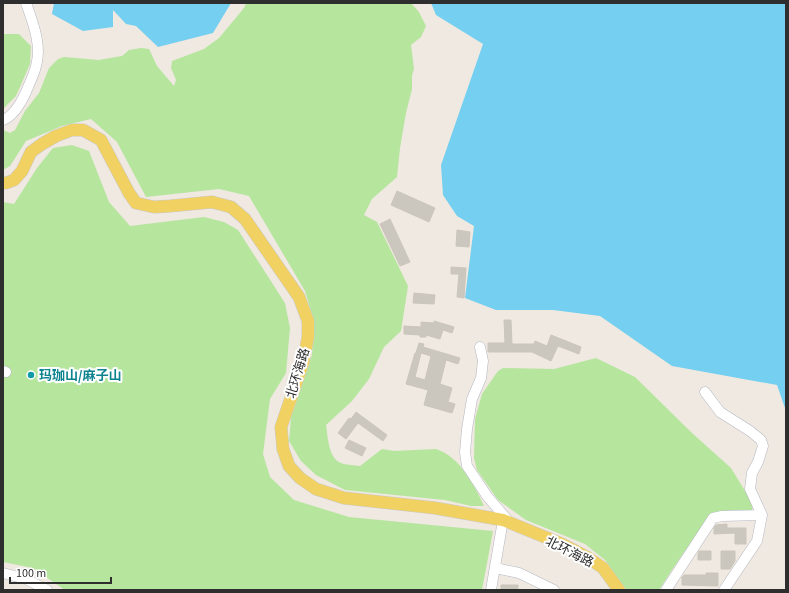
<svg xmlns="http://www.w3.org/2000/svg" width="789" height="593" viewBox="0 0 789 593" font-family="'Source Sans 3','Noto Sans SC',sans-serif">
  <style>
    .green { fill: #b6e59e }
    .water { fill: #75cff0 }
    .building { fill: #cbc7bf; stroke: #cbc5ba; fill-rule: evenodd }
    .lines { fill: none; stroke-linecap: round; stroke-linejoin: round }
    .minor-casing { stroke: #b4b7c1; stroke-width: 11 }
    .major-casing { stroke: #c9c9c9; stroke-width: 13 }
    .minor { stroke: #fff; stroke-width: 10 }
    .major { stroke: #f2d163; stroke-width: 12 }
    .culture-dot { fill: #0f9aa8; stroke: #fff; stroke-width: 1.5 }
    .labels { text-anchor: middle; stroke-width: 4; stroke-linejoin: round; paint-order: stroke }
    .street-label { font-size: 13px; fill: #2e2e2e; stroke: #fff }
    .culture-label { font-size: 13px; font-weight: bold; fill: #0d838f; stroke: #fff; text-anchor: start }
  </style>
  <rect width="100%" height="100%" fill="#efe9e1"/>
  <!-- green -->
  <path class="green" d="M246,3H411L419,12L426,26L421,37L411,45L414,69L412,75V89L406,113L400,148L397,177L372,199L364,215L377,222L408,286L401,331L384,347L369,379L352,401L326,425C328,436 328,458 341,463C346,465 354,465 360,466L382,449L394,451L436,449C460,457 474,484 484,506H471L445,500L345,490L316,475L301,461L289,441L291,417L312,355L314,321L305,291L249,196L219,189L146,197L117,142L91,119L62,126L26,141L10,166L3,170V130L10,133L15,130L25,111L39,93L49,68L58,59L64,57L99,60L122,56L129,50L141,48L149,49L157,66L174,86L176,80L171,68L172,61L204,49L219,38L244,8Z
    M3,34H19L31,46L30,64L16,96L3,109Z
    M72,145L89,151L109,202L130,226L204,217L224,222L238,230L285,303L290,328L286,373L270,399L263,454L270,477L294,500L349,517L493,531L482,590H63L62,588L33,568L3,562V202L14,204L37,168L53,148Z
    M596,358L635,377L692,433L731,468L753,504L752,510H731L711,515C693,539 675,564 659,590H626L605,560L585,544L526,520L498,500L477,470L474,458L475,419L482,394L498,371L503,368L554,369Z"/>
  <!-- water -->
  <path class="water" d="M54,3H231L213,33L158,47L136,26L126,24L113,10V27L83,31L52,14Z
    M431,3H786V411L777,385L672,366L600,316L553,310H496L465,298L474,226L457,216L443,195L441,165L483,44L436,15Z"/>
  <!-- building -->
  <path class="building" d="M397,191L435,208L429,222L391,205Z
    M390,219L410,262L400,266L380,224Z
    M457,230L470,232L469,247L456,246Z
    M451,267L466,268L464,298L457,297L459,274H451Z
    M414,293L435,295L434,304L413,303Z
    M504,320H511L512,344H534L535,341L547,346L551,335L581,347L579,354L558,346L551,361L532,352H488V343H505Z
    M434,321L454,327L452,333L443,330L440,339L426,335V337H420V335L404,334V326L421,327V322L434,323Z
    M419,343L424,344L423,347L460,358L458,364L446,360L440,384L452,388L448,402L455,404L452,413L424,405L428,390L406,384L415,353H416ZM421,353L431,356L425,380L415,377Z
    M356,412L387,435L383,441L358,423L346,439L338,433L349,418L351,419Z
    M349,440L366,448L362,456L345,448Z
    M727,524V528H746V544H735V533L714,534V528L716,525Z
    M699,551H711V560H698V554Z
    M721,551H735V561L730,569H721Z
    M706,573H718V586L682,585V577L684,575H706Z
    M501,585H518V590H501Z"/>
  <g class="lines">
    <!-- minor casing -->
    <g class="minor-casing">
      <path id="minor" d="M3,120C14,116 21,103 26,92C29,84 34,75 36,66C42,45 33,23 26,3
        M480,347L483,361L481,378L472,399L467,429L465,452L467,466L487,496L511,524
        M3,371L6,372
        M705,392L720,412L750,431L761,440L763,446L758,462L752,473L750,489L762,515L757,541L724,590
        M495,568L519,573L554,590
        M3,573L26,579L47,590
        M491,590L503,520
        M666,590L713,518L722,516L762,515"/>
    </g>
    <!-- major casing -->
    <g class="major-casing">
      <path id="major" d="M3,183H6L14,180L22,171L31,152L42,144L56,136L72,130H83L101,140L129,193L136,203L154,207L170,206L212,202L231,207L245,219L299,297L308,321V337L303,363L281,427L283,449L289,466L300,478L316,489L344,498L435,508L503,520L562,544L587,557L603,568L619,590"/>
    </g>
    <!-- minor -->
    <use href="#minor" class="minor"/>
    <!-- major -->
    <use href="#major" class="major"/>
  </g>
  <!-- markers -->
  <circle class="culture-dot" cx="31" cy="375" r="4"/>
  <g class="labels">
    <!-- street labels -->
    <g class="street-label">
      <text transform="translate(297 373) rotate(-73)" y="5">北环海路</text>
      <text transform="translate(570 551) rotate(27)" y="5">北环海路</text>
    </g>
    <!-- culture labels -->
    <g class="culture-label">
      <text x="39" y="380">玛珈山/麻子山</text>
    </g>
  </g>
  <!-- border -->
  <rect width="789" height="593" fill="none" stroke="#2e2e2e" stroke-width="8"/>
  <!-- scale -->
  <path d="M10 577v6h101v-6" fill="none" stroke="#2e2e2e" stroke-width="2"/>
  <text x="16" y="577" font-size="12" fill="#2e2e2e" stroke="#ffffff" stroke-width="3" paint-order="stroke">100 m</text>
</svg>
